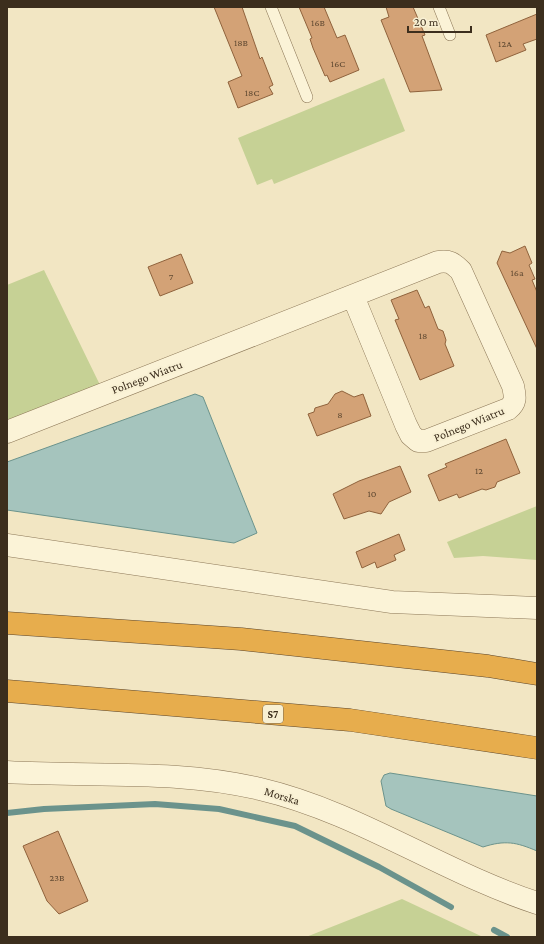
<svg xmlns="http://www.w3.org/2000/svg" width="544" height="944" viewBox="0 0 544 944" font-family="'Crimson Pro',serif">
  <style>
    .green { fill: #c6d195 }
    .water { fill: #a5c4bd; stroke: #6b938c }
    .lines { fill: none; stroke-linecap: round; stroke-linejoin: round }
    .stream { stroke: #6b938c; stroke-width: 6 }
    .building { fill: #d3a276; stroke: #8f623c }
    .service-casing { stroke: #8d7858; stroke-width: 12 }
    .minor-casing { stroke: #8d7858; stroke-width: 23 }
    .motorway-casing { stroke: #5b452c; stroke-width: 23 }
    .service { stroke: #fbf3d7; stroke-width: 11 }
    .minor { stroke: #fbf3d7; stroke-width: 22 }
    .motorway { stroke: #e7ad4d; stroke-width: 22 }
    .labels { text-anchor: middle; stroke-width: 4; stroke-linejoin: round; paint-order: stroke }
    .number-label { font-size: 10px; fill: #624b33 }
    .shield { fill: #f8f0d3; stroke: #746854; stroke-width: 1 }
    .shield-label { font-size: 11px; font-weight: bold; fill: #3c2e1d }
    .street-label { font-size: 12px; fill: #3c2e1d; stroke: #f8f0d3 }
  </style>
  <rect width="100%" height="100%" fill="#f2e6c3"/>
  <!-- green -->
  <path class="green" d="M384,78L405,131L274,184L272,179L257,185L238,138Z
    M44,270L100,385L7,421V285Z
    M537,506V560L483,556L454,558L447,542Z
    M402,899L483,937H306Z"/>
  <!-- water -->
  <path class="water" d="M195,394L203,397L257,533L234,543L7,510V462Z
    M390,773L537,796V851C516,842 505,840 483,847L391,809L386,806L381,781L384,775Z"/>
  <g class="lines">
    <!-- stream -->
    <path class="stream" d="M7,813L44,809L155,804L219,809L295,826L379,867L451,907
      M494,930L507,937"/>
  </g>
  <!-- building -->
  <path class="building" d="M214,7H242L260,59L262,57L273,85L269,87L273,94L238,108L228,82L242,76Z
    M299,7H324L337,38L345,35L359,70L330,82L327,75L325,76L313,48L310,39L312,38Z
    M386,7H413L425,35L422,36L425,44L442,90L410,92L381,20L389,17Z
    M537,14V39L523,44L526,50L496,62L486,35Z
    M525,246L532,263L529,265L535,279L532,280L537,292V349L497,263L502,251L510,253Z
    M181,254L193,283L160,296L148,267Z
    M417,290L425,308L429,306L438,329L443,331L446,340L445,344L454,366L420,380L395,320L399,319L391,300Z
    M342,391L354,397L363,394L371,416L317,436L308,414L314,412L315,408L328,404L335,394Z
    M506,439L520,473L497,482L495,487L486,490L482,489L459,498L457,494L439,501L428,475L447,467L445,464Z
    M400,466L411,492L389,502L381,514L369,511L344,519L333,494L359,481Z
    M399,534L405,550L394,555L396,560L377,568L375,562L362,568L356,552Z
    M58,831L88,901L59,914L47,901L23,846Z"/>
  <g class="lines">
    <!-- service casing -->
    <g class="service-casing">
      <path id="service" d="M271,7L307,97
        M439,7L450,35"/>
    </g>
    <!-- minor casing -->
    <g class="minor-casing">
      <path id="minor" d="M7,432L438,262C449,260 453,263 461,271L513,386C515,396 517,402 508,409L426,441H418L411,435L406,425L353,296
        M7,545L392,602L537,608
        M7,772C92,777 177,769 260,789C358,812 442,872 537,903"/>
    </g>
    <!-- motorway casing -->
    <g class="motorway-casing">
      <path id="motorway" d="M7,623L241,639L488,666L537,674
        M7,691L350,720L537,748"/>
    </g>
    <!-- service -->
    <use href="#service" class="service"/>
    <!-- minor -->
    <use href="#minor" class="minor"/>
    <!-- motorway -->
    <use href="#motorway" class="motorway"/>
  </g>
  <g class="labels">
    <!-- number labels -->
    <g class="number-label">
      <text x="318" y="26">16B</text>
      <text x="241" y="46">18B</text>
      <text x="505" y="47">12A</text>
      <text x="338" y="67">16C</text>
      <text x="252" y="96">18C</text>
      <text x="517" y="276">16a</text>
      <text x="171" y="280">7</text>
      <text x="423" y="339">18</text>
      <text x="340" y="418">8</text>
      <text x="479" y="474">12</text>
      <text x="372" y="497">10</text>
      <text x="57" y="881">23B</text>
    </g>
    <!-- shield labels -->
    <rect class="shield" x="263" y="705" width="20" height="18" rx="3"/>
    <g class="shield-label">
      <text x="273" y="718">S7</text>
    </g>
    <!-- street labels -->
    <g class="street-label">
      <text transform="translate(147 377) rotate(-21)" y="4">Polnego Wiatru</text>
      <text transform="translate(469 424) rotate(-22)" y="4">Polnego Wiatru</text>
      <text transform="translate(282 796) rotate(17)" y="4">Morska</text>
    </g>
  </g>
  <!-- border -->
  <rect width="544" height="944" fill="none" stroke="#3c2e1d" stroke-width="16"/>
  <!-- scale -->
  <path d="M408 26v6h63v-6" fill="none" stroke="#3c2e1d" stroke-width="2"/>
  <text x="414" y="26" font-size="12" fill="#3c2e1d" stroke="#f8f0d3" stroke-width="3" paint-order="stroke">20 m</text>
</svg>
